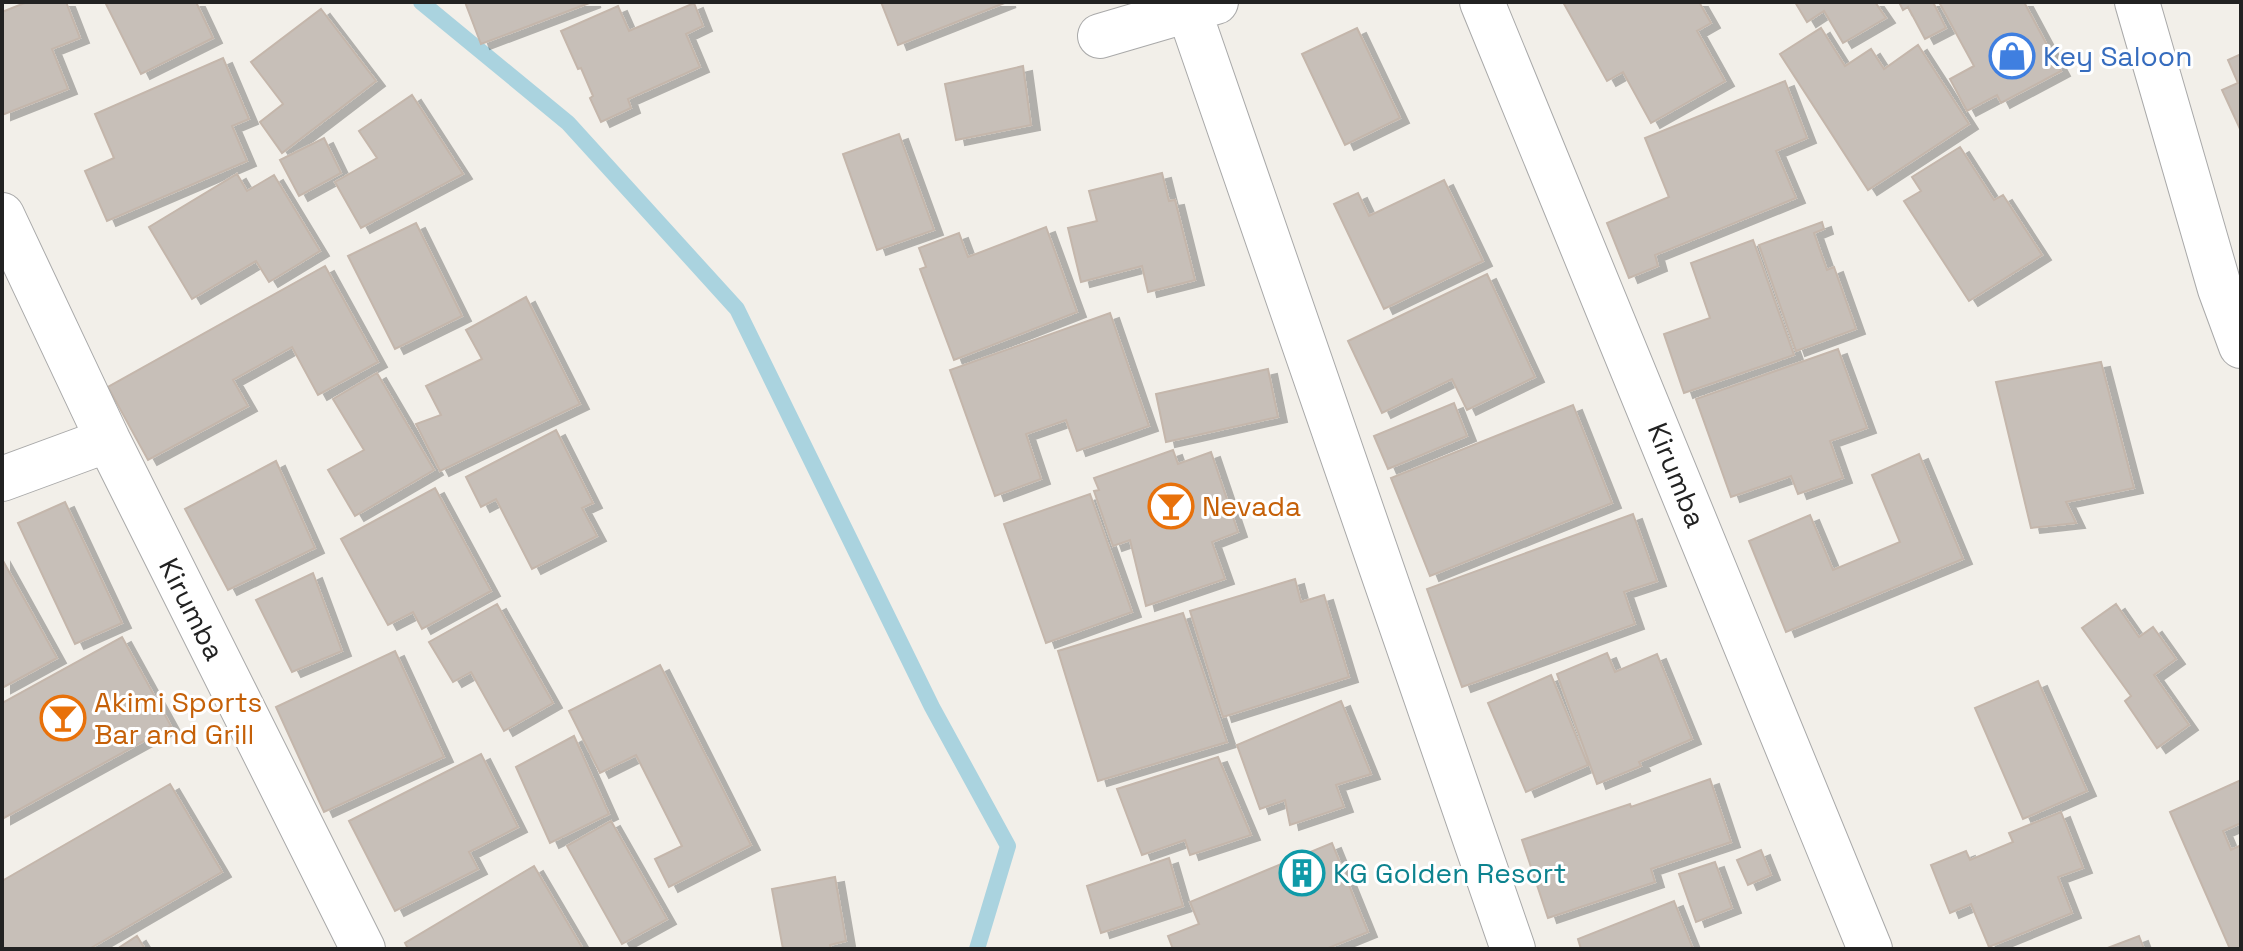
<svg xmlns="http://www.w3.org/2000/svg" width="2243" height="951" viewBox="0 0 2243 951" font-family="'Space Grotesk',sans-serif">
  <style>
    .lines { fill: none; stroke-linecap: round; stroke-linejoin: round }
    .stream { stroke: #aad3df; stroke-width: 16 }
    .building { fill: #c7bfb8; stroke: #c4b6ab; stroke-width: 2; filter: url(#shadow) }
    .street-casing { stroke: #a9a9a9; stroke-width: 46 }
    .street { stroke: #fff; stroke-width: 44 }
    .labels { text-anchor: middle; stroke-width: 6; stroke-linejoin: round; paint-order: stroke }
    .shop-label { font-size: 28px; fill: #366cbe; stroke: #fff; text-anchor: start }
    .street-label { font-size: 28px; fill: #222; stroke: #fff }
    .food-label { font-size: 28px; fill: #c56008; stroke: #fff; text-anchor: start }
    .culture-label { font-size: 28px; fill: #0d838f; stroke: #fff; text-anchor: start }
  </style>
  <defs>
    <filter id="shadow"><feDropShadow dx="9" dy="5" stdDeviation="0" flood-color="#0004"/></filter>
  </defs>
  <rect width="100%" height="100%" fill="#f2efe9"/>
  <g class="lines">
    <!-- stream -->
    <path class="stream" d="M421,2L568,123L737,309L932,707L1008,846L977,949"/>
  </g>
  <!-- building -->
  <path class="building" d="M27,2H66L80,38L52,49L68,89L2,115V12Z
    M105,2H196L213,38L141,74Z
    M465,2H592L481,44Z
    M881,2H1007L898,45Z
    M1563,2H1699L1711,23L1697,31L1725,81L1651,123L1623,72L1607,81Z
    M1795,2H1875L1886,18L1843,43L1824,11L1807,22Z
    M1899,2H1933L1946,28L1925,39L1908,7L1903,10Z
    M1939,2H2024L2061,71L2001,103L1997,95L1967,111L1950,79L1974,66Z
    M694,3L703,26L686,34L700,67L628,99L631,108L601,122L590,98L593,96L581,68L578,69L561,31L618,6L629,31Z
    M321,9L376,81L282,153L260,122L283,104L251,62Z
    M1357,28L1400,118L1345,145L1302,54Z
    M1821,28L1845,66L1871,49L1884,69L1918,45L1969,124L1868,190L1780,54Z
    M2241,54V131L2222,90L2238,83L2228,60Z
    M223,58L249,119L232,126L247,161L107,221L85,171L114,158L95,114Z
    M1023,66L1031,125L956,140L945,84Z
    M1785,81L1807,138L1776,151L1796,198L1655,255L1658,266L1629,278L1607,223L1669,197L1645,138Z
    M412,95L463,174L361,228L335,182L377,158L359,131Z
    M899,134L934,230L877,250L843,154Z
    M324,138L341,173L299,196L280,160Z
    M1960,147L1994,200L2003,195L2042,255L1969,301L1904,201L1921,191L1912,177Z
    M1162,173L1169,201L1175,200L1195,280L1148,292L1142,266L1081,282L1068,228L1097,221L1089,191Z
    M237,174L247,191L274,175L320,251L269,282L256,261L192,299L149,227Z
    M1444,180L1483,261L1384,309L1334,204L1358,193L1369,216Z
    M1822,222L1824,229L1814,233L1827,270L1834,267L1856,329L1796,351L1759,245Z
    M416,223L462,316L395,349L348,256Z
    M1046,227L1077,312L954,360L920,269L926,267L919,248L959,233L968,257Z
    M1753,240L1794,355L1684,393L1664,334L1710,318L1691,263Z
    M325,266L378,362L318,395L292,347L233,380L248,406L148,460L108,387Z
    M1487,274L1535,377L1467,410L1452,379L1382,413L1348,341Z
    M526,297L580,404L440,471L416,424L441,415L426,386L482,359L466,330Z
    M1110,313L1149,426L1077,451L1066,420L1026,434L1041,479L995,496L950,370Z
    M1838,349L1867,428L1830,441L1843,478L1798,494L1791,476L1731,497L1696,399Z
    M2101,362L2134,488L2066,502L2076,523L2031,528L1996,382Z
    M1268,369L1278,417L1166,442L1156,394Z
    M377,373L434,470L355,516L328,470L364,450L333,399Z
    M1454,403L1467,436L1388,469L1374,436Z
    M1573,405L1612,503L1430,576L1391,478Z
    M556,430L593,503L582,508L597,536L532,569L496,499L481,507L466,477Z
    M1173,450L1178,464L1211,452L1238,532L1212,542L1225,579L1146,606L1130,540L1113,546L1094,491L1099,490L1094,478Z
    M1919,454L1963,559L1786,632L1749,541L1810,515L1833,570L1900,542L1872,475Z
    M276,461L315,548L228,590L185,509Z
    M435,488L491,591L422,629L413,612L388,625L341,539Z
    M1090,494L1132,612L1046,643L1004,524Z
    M65,502L122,623L75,644L18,523Z
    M1633,514L1657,581L1624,592L1635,624L1462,687L1427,589Z
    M2,559L57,658L2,688Z
    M313,573L342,651L292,672L256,600Z
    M1295,579L1301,602L1324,595L1349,677L1223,717L1190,611Z
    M497,604L553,703L504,731L471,672L453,682L429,642Z
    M2116,604L2139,637L2153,627L2176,659L2154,675L2189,725L2157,748L2125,701L2131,696L2082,628Z
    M1183,613L1227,742L1098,781L1058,651Z
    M122,637L171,726L2,819V703Z
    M395,651L444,757L324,812L276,707Z
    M1607,653L1615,672L1657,654L1692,739L1639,762L1641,766L1597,784L1557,674Z
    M660,665L751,845L669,887L655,859L682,846L636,755L600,773L569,711Z
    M1551,675L1588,765L1526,792L1488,703Z
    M2038,681L2087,791L2023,819L1975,708Z
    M1341,701L1371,774L1336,785L1344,807L1290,825L1285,800L1260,809L1237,745Z
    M574,736L609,814L550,843L516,767Z
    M481,754L518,827L469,852L478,869L395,911L349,821Z
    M1218,757L1251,835L1190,855L1185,840L1142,855L1117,789Z
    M1710,779L1731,842L1651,869L1655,882L1548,918L1522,840L1630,804L1631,807Z
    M2241,780V823L2223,831L2231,850L2241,845V949H2230L2170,812Z
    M170,784L222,872L89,949H2V881Z
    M2061,812L2083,868L2058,877L2072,913L1989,947L1971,904L1950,913L1931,865L1966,851L1970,860L2013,842L2009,833Z
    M611,821L667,919L622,944L567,846Z
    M1332,843L1368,932L1326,949H1173L1168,936L1199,924L1190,902Z
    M1761,850L1771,875L1748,885L1737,860Z
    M1169,858L1183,906L1101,933L1087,886Z
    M1715,862L1732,908L1696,922L1679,874Z
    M534,866L583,949H408L405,943Z
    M835,877L846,941L830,945L831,949H783L772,889Z
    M1674,901L1693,949H1581L1578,939Z
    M137,936L145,949H117Z
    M2139,936L2144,949H2105Z"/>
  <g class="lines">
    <!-- street casing -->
    <g class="street-casing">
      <path id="street" d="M1482,2L1870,949
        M2137,2L2220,289L2241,346
        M1189,11L1513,949
        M1100,36L1216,2
        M2,215L108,440L363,949
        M2,479L108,440"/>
    </g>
    <!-- street -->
    <use href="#street" class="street"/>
  </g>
  <!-- icons -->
  <defs>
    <g id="shop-ring" transform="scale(2.3)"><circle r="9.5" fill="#fff" stroke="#3f7fe0" stroke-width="1.5"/><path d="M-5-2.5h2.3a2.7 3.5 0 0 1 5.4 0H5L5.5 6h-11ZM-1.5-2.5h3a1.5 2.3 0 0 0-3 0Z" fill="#3f7fe0"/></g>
    <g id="bar-ring" transform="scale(2.3)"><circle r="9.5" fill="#fff" stroke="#e8710a" stroke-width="1.5"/><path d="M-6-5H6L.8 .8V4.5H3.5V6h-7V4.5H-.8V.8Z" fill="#e8710a"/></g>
    <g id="building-ring" transform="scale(2.3)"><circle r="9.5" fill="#fff" stroke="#0f9aa8" stroke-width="1.5"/><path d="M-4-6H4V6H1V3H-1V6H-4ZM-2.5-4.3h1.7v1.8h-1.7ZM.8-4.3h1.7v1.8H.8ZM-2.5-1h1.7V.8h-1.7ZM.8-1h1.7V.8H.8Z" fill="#0f9aa8"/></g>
  </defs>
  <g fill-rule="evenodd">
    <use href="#shop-ring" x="2012" y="56"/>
    <use href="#bar-ring" x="1171" y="506"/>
    <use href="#bar-ring" x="63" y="718"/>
    <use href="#building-ring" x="1302" y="873"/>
  </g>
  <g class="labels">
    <!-- shop labels -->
    <g class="shop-label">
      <text x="2043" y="66">Key Saloon</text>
    </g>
    <!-- street labels -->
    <g class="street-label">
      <text transform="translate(1677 475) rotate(68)" y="10">Kirumba</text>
      <text transform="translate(192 609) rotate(63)" y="10">Kirumba</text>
    </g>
    <!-- food labels -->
    <g class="food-label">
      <text x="1202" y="516">Nevada</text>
      <text x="94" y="712">Akimi Sports<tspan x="94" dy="32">Bar and Grill</tspan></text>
    </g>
    <!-- culture labels -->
    <g class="culture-label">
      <text x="1333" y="883">KG Golden Resort</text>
    </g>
  </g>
  <!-- border -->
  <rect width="2243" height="951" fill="none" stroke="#222222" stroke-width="8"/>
</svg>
